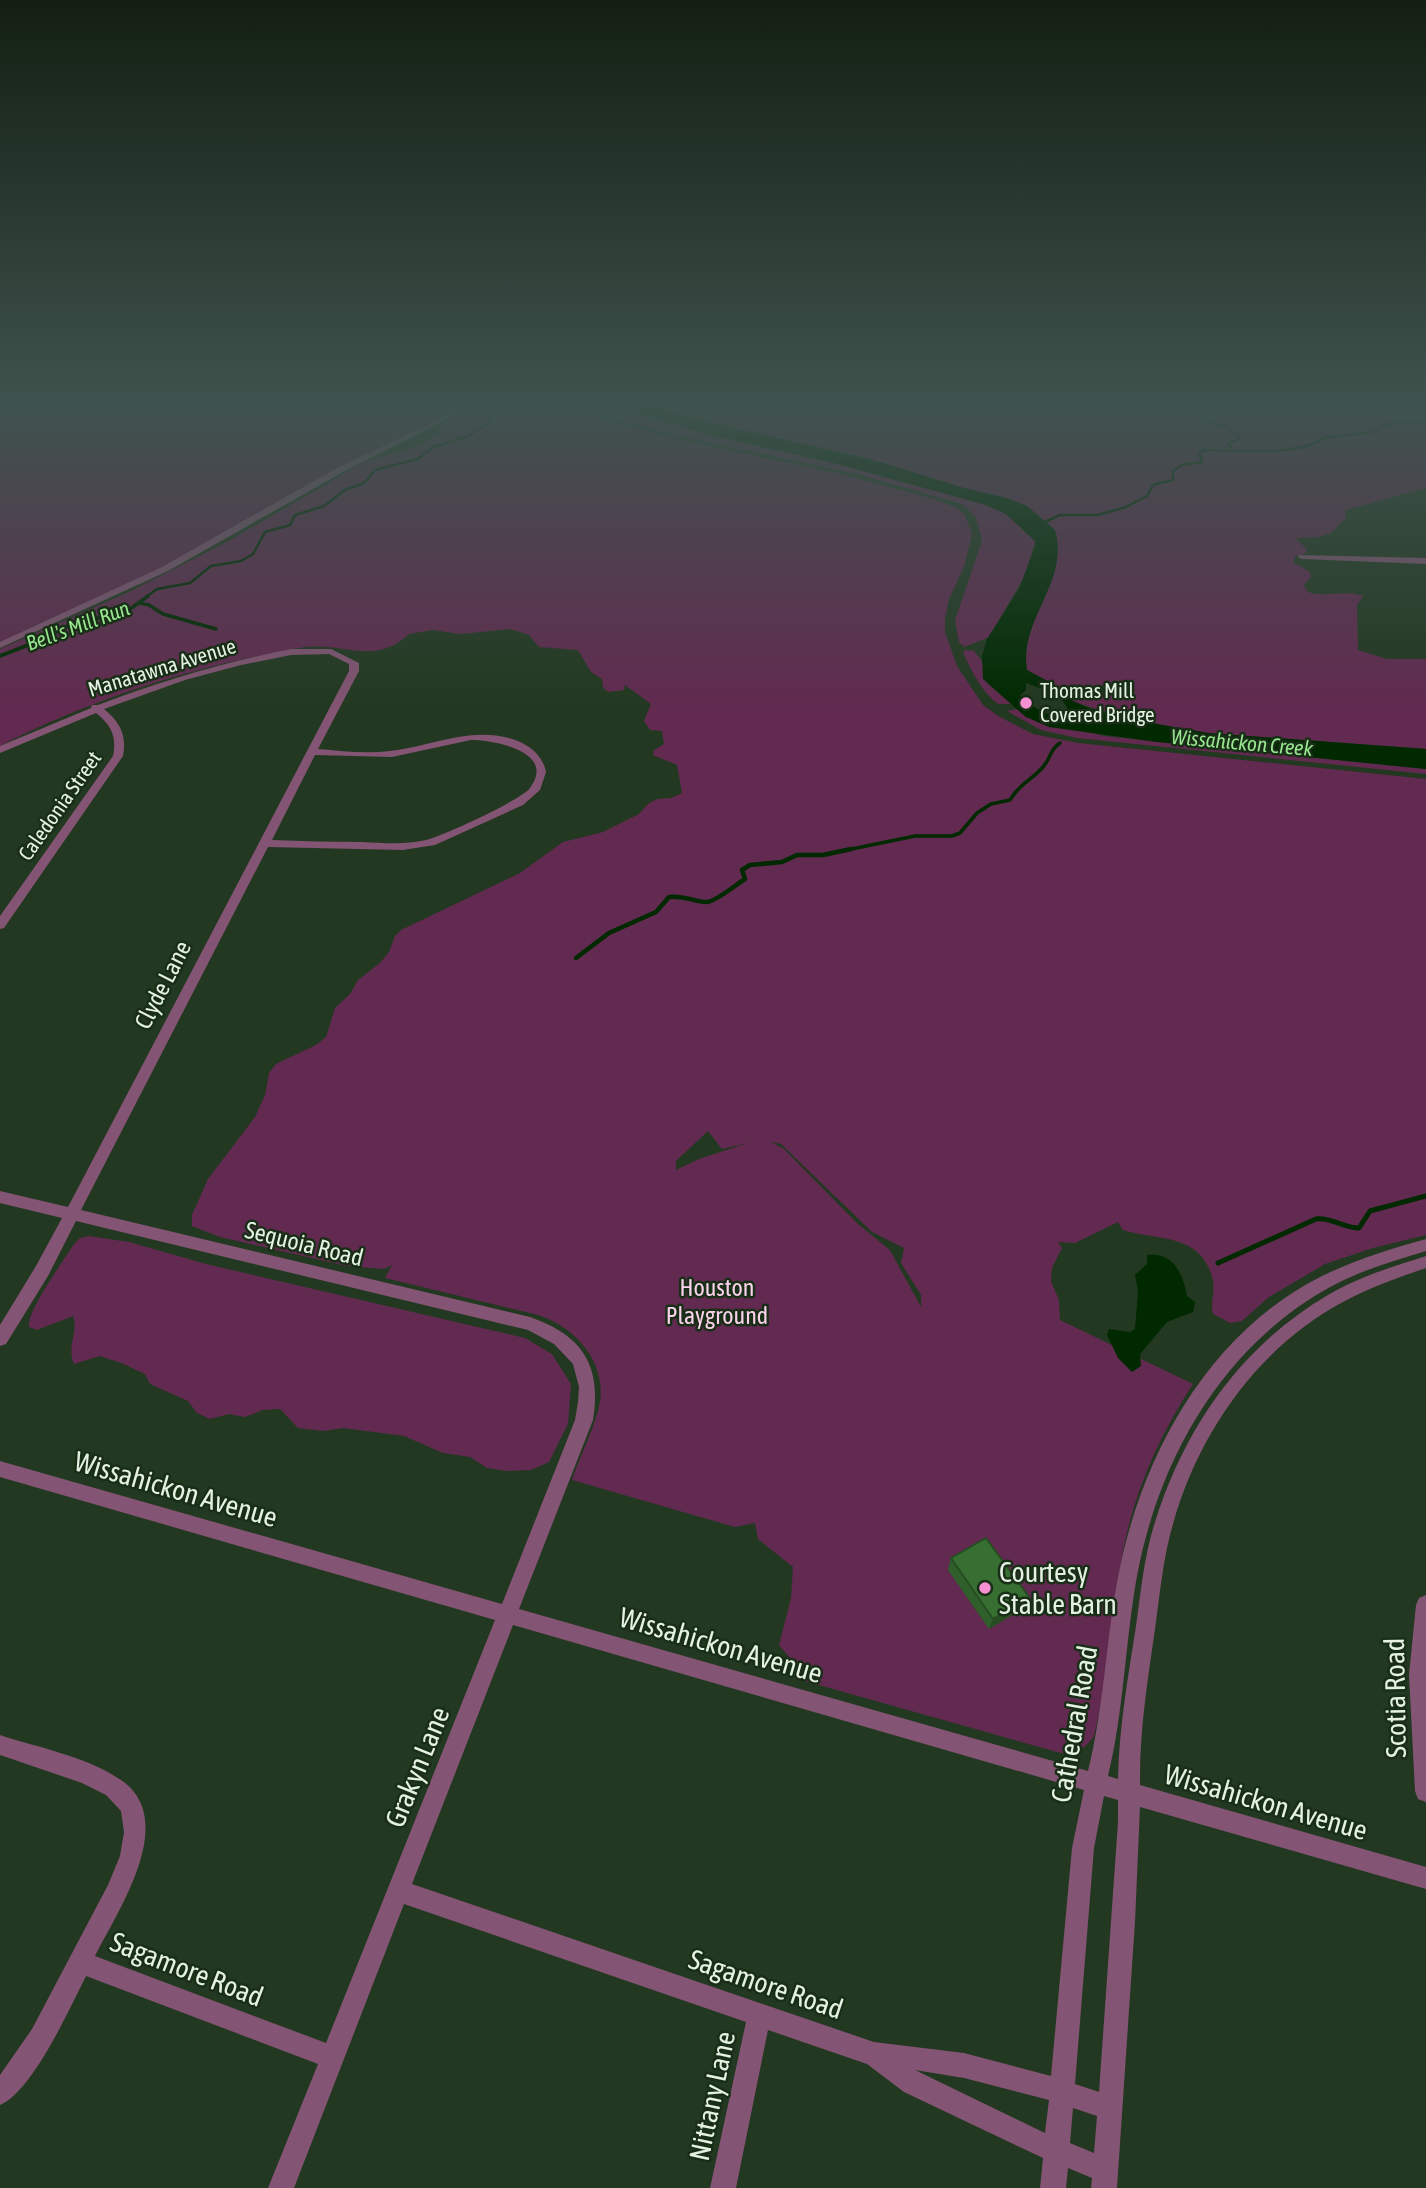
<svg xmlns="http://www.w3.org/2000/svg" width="1426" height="2188" viewBox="0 0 1426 2188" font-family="'Asap Condensed',sans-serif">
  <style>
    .green { fill: #622a50; fill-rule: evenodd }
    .water { fill: #002900 }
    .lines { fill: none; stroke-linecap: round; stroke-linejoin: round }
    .stream-far3 { stroke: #002900; stroke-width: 2.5 }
    .stream-far2 { stroke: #002900; stroke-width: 3.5 }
    .stream-far1 { stroke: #002900; stroke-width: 4.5 }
    .stream { stroke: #002900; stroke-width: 5 }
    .minor { fill: #835473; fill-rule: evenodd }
    .wall { fill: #2f5f2a }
    .shaded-wall { fill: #264d22 }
    .building { fill: #376e31; stroke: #264d22; stroke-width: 2 }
    .poi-dot { fill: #f591d2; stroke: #192e17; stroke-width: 2.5 }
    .labels { text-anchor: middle; stroke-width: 5; stroke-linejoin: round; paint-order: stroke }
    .far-water-label { font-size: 21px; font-style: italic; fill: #98e58f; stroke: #192e17 }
    .far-street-label { font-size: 21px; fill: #e5f2e3; stroke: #192e17 }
    .far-poi-label { font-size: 21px; fill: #e5f2e3; stroke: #192e17; text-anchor: start }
    .street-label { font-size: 24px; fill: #e5f2e3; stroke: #192e17 }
    .park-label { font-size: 24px; fill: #fcd3ec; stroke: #192e17 }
    .near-street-label { font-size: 28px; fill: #e5f2e3; stroke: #192e17 }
    .near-poi-label { font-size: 28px; fill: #e5f2e3; stroke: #192e17; text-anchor: start }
  </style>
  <rect width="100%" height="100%" fill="#233820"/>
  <!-- green -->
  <path class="green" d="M0,403H473L383,448L189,555L0,642Z
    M484,403H535L592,415L676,439L837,473L934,499L957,508L965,515L972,534L964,567L949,599L945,619V632L957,666L983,705L1000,717L1033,734L1078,743L1426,779V1235L1373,1248L1325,1264L1269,1297L1242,1321L1230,1323L1213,1314C1210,1303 1215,1293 1213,1281C1203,1233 1159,1241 1123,1230L1118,1222L1075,1243L1058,1242L1062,1248L1052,1268L1051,1281L1059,1300L1060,1320L1193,1384C1159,1436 1135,1490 1123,1551C1111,1612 1109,1676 1094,1736C1084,1750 1073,1756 1057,1752L801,1680L804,1665L795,1664L779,1645L791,1598L793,1567L758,1539L755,1523L735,1527L572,1480C580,1455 595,1428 600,1402C606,1361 575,1327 538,1315L385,1278L392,1265L384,1269L347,1266L220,1237L192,1226V1215L208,1179L255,1117L265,1095L269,1073L276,1064L316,1045L326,1037L335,1008L350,994L358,980L380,963L389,952L395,936L401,930L520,873L563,842L603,832L639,814L648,804L657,799L671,798L682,793L677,765L653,755L654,750L664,744L662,731L650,730L644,721L651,704L625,685L624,690L609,692L603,688L602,679L591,672L578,650L539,647L529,635L511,629L461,634L433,630L409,634C372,668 344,640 299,648C195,666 93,698 0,746V649L129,592L227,542L359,465C388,452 420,451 446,430L437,428L440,425ZM708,1131L722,1149L748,1143L699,1159L676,1170V1161ZM771,1142L781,1144L872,1232L904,1248L901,1263L921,1295V1307L890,1250L858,1224L784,1149Z
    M554,403H607L706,434L834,463L983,504L1006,514L1035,541L1026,574L989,637L964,647L959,642L955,620L982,541L976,517L962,504L857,474L679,436Z
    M641,403H1426V488L1345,510L1346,518L1331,533L1319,537L1296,538L1307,550L1306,553L1296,556L1293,562L1310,572L1311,577L1304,585L1308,592C1325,598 1345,589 1363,596L1357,605L1358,650L1387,659H1426V749L1208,733L1124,718L1072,701L1069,699L1096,695L1124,686L1122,683H1114L1062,693L1054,685L1027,670C1019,619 1070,581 1055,530L1027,506L1007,498L964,488L863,457L716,424Z
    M965,650L974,651L982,661L987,683L1011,704H998C981,691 972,672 963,653Z
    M1017,709L1026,717L1104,736L1426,769V774L1077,738L1041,730L1007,711Z
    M89,1236L129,1242L206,1264L525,1338L552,1354L571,1384L568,1424L549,1462L531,1470L507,1471L487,1468L470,1457L443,1453L404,1436L343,1428L323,1431L298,1428L280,1409L263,1410L245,1417L229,1414L210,1419L197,1413L188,1401L150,1384L145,1374L121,1363L100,1356L74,1364C66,1346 79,1333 73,1316L37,1330L29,1327C26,1312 64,1260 74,1244L80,1238Z"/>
  <!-- water -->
  <path class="water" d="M602,403H641L716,424L880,462L964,488L1007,498L1027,506L1055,530C1070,583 1018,619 1027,670L1055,685L1062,693L1055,694L1026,683V690L1020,695C1029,708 1056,718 1072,722L1068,716L1070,712L1062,700L1069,699L1088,708L1123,718L1208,733L1426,749V769L1157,742L1049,727L1026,717L983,679L982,656L987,639L1019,589L1035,546V541L1006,514L983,504L834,463L706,434Z
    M1147,1255C1174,1252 1183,1274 1187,1296L1195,1302L1193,1312L1167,1322L1140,1354L1141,1366L1132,1372L1118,1358L1107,1335L1109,1329L1130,1332L1135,1329L1138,1291L1135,1275L1147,1264Z"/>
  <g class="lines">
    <!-- stream-far3 -->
    <path class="stream-far3" d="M1187,403V411C1203,422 1229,423 1240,438L1228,444L1232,449
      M1382,426L1402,421L1426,423
      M1043,523L1060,515H1098L1126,507L1147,496L1153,485L1173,480V471L1182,465L1202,462L1199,453L1203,450C1233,450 1300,457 1323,438L1372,432L1379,428
      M146,597L157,589L190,583L211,566L241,561L253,554L265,532L290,525L295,515L324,506L345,490L364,483L375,470L418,459L433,447L466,437L488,424L493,414L510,403"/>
    <!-- stream-far2 -->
    <path class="stream-far2" d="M139,603L149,605L163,614L216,629
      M0,656L41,640L71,624L126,612L148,596
      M842,851L915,836H952L960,833L977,813L991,804L1010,800C1019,784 1032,780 1043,767C1051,758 1050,749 1060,743"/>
    <!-- stream-far1 -->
    <path class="stream-far1" d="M576,958L609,933L656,912L669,897C686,895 693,902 707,902C715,902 737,884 745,879L742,870L750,865L782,862L797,855H823L851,849"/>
    <!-- stream -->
    <path class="stream" d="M1218,1263L1316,1219C1331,1217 1344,1228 1359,1228L1370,1211L1426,1196"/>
    <!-- minor -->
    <path class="minor" d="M473,403H480L343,472L168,571L0,648V642L162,567L337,468Z
      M1299,555L1426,558V564L1302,559L1298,557Z
      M291,649H331L359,663V671L318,749C342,751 366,754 390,751C434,746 473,724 518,741C532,747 543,757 546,772L540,790L523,805L435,845L403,850L268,847L81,1210L530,1317C582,1335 602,1365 593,1420L519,1609L1088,1771C1104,1707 1106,1641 1118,1577C1141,1456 1208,1333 1322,1276C1355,1260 1390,1249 1426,1239V1251C1393,1261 1362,1270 1332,1286C1223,1345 1159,1458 1137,1576C1125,1643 1124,1711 1108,1776L1118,1779C1119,1728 1128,1677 1136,1626C1141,1591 1144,1556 1155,1522C1185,1427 1241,1346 1328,1295C1358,1277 1392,1267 1426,1256V1268C1397,1278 1369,1288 1343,1302C1258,1347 1198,1434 1173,1524C1163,1558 1160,1594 1155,1629C1148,1678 1140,1727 1140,1777V1785L1426,1867V1889L1140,1807L1135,1922L1117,2188H1091L1092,2178L1068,2168L1066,2188H1040L1043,2158L904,2092L867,2064L768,2030L736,2188H710L746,2022L404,1904L294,2188H268L318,2064L86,1976C70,2008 32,2092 0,2105V2075L32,2029L108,1885L120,1856L124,1832L121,1811L106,1795L82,1783L0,1755V1735C39,1748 86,1756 121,1780C180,1820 117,1912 95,1956L326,2043L495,1620L0,1477V1461L502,1604L575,1420L578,1402L579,1387L573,1364L554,1344L528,1330L76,1221L48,1276L6,1344L0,1346V1325L36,1266L62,1218L0,1203V1191L68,1207L349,671V664L329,654L291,655L241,665L185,680L104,709C120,722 127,735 123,756L4,928L0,929V916L113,756C117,736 111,725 96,713L0,753V746L91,708L92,705H98C161,681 225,662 291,649ZM471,740C493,740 557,751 530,788C521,800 443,836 426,840C405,845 384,843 362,842C332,842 302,841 272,840L315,755L392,757ZM513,1625L1084,1790L1072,1848L1051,2076L964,2053L874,2042L412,1884ZM1104,1796L1118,1800V1822L1099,2092L1075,2084L1094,1848ZM915,2070L964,2078L1049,2100L1045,2133ZM1073,2108L1097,2116L1094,2153L1070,2143Z
      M1426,1595V1802L1418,1799L1415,1791L1409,1675L1416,1605L1419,1598Z"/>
  </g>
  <!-- wall -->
  <path class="wall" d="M951,1558L1024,1608L989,1629L948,1570Z"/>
  <!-- shaded-wall -->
  <path class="shaded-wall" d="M1029,1597L1024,1608L989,1629L993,1619Z"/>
  <!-- building -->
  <path class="building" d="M986,1538L1029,1597L993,1619L951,1558Z"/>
  <!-- sky -->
  <linearGradient id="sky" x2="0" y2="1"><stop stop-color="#131f12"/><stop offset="0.57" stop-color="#3f534e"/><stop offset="1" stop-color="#3f534e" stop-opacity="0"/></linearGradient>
  <rect width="1426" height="709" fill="url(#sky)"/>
  <!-- markers -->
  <g class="poi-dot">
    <circle cx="1026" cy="703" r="7"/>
    <circle cx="985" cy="1588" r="7"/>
  </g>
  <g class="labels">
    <!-- far-water labels -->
    <g class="far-water-label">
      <text transform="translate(78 626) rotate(-20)" y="7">Bell's Mill Run</text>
      <text transform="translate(1242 743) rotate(5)" y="7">Wissahickon Creek</text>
    </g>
    <!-- far-street labels -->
    <g class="far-street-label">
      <text transform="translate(162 668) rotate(-17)" y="7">Manatawna Avenue</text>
      <text transform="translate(60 806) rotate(-55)" y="7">Caledonia Street</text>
    </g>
    <!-- far-poi labels -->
    <g class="far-poi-label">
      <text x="1040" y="698">Thomas Mill<tspan x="1040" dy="24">Covered Bridge</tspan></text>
    </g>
    <!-- street labels -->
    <g class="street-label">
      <text transform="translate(163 985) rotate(-63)" y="8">Clyde Lane</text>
      <text transform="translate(304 1244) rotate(14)" y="8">Sequoia Road</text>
    </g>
    <!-- park labels -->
    <g class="park-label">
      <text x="717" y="1296">Houston<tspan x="717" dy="28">Playground</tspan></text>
    </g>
    <!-- near-street labels -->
    <g class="near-street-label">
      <text transform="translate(176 1489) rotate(16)" y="10">Wissahickon Avenue</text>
      <text transform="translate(721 1645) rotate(16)" y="10">Wissahickon Avenue</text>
      <text transform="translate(1395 1698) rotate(-91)" y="10">Scotia Road</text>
      <text transform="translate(1074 1724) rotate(-80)" y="10">Cathedral Road</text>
      <text transform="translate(417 1767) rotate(-68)" y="10">Grakyn Lane</text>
      <text transform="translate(1266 1802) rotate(16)" y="10">Wissahickon Avenue</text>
      <text transform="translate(187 1969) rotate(21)" y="10">Sagamore Road</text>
      <text transform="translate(766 1984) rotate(19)" y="10">Sagamore Road</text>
      <text transform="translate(712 2096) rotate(-78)" y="10">Nittany Lane</text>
    </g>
    <!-- near-poi labels -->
    <g class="near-poi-label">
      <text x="999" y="1582">Courtesy<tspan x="999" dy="32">Stable Barn</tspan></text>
    </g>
  </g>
</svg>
